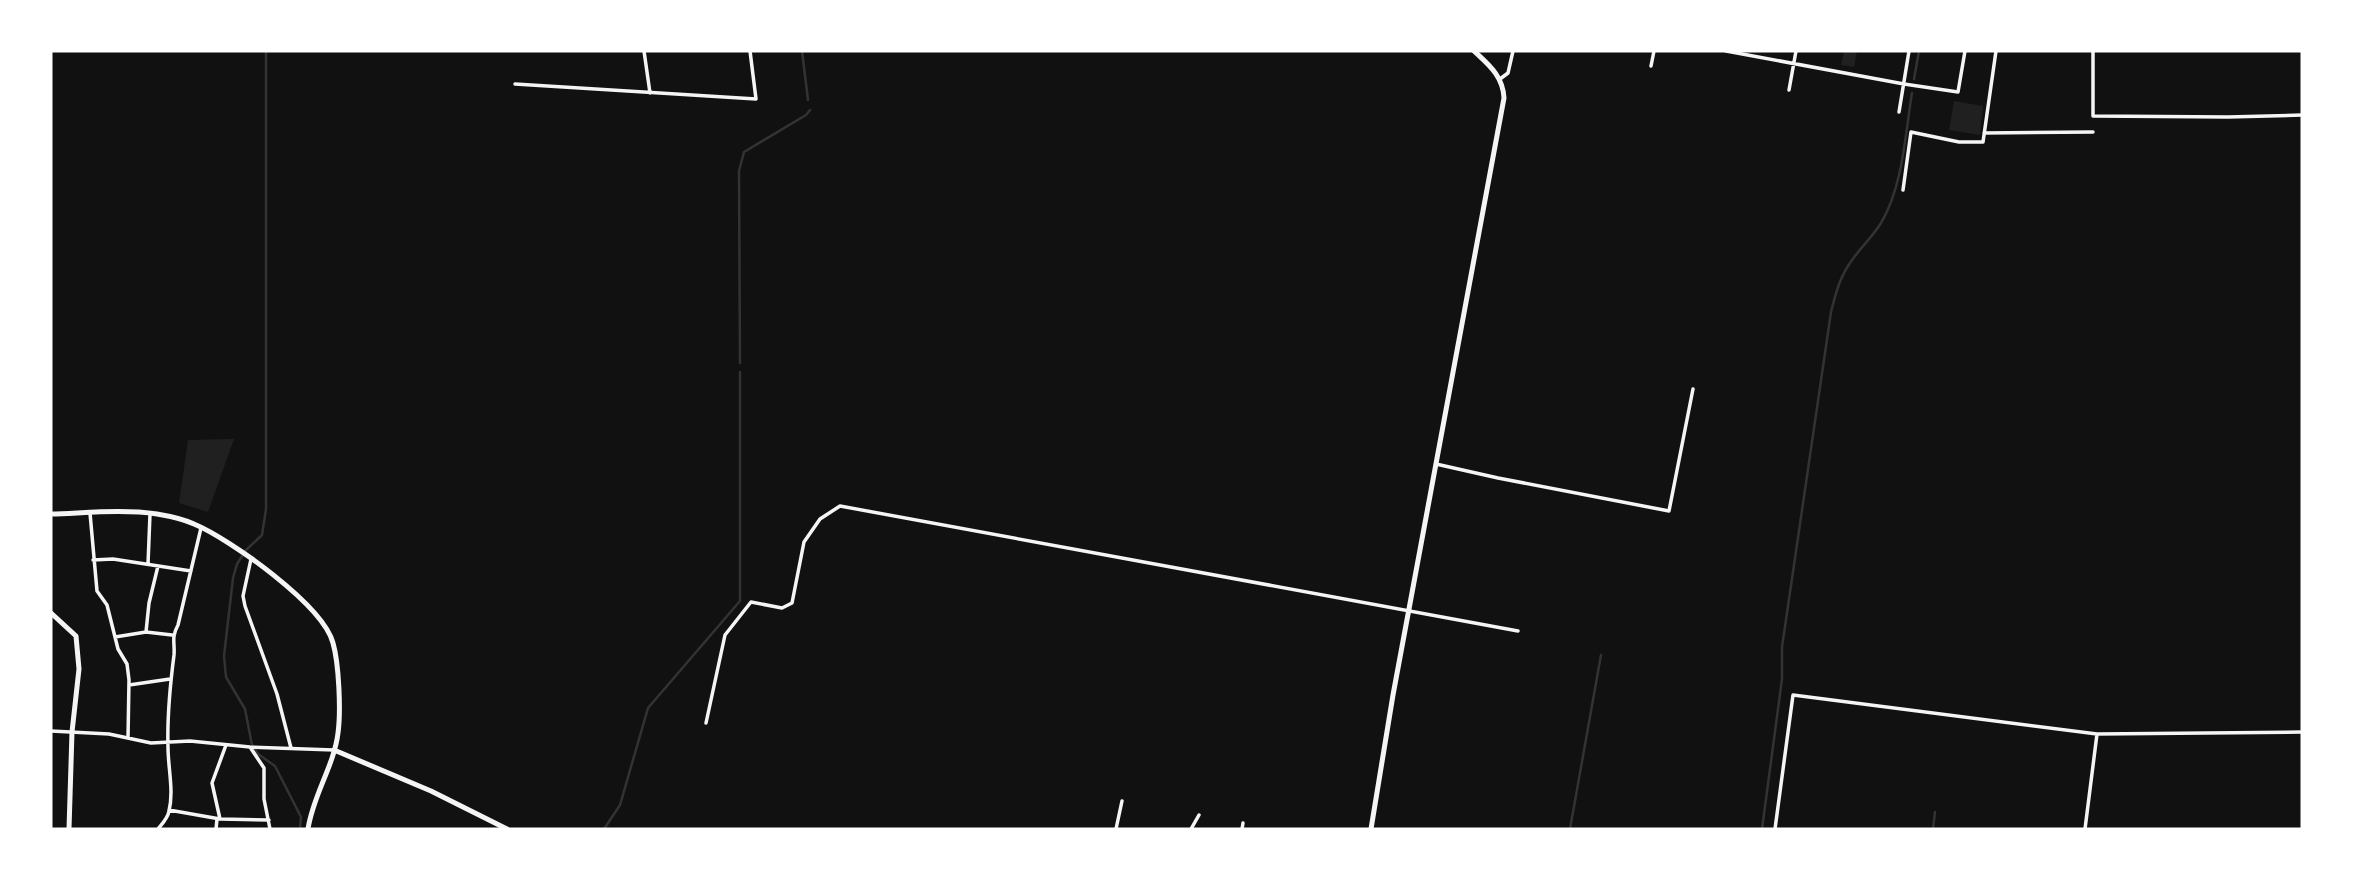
<svg xmlns="http://www.w3.org/2000/svg" width="2353" height="880" viewBox="0 0 2353 880" font-family="'Sofia Sans Condensed',sans-serif">
  <style>
    .green { fill: #202020 }
    .lines { fill: none; stroke-linecap: round; stroke-linejoin: round }
    .stream { stroke: #333; stroke-width: 2.5 }
    .minor { stroke: #f5f5f5; stroke-width: 3.5 }
    .tertiary { stroke: #f5f5f5; stroke-width: 5 }
    .secondary { stroke: #f5f5f5; stroke-width: 5 }
  </style>
  <rect width="100%" height="100%" fill="#111"/>
  <!-- green -->
  <path class="green" d="M1844,51H1857L1854,67L1841,65Z
    M1954,101L1983,106L1980,135L1949,130Z
    M234,439L208,512L179,503L188,440Z"/>
  <g class="lines">
    <!-- stream -->
    <path class="stream" d="M266,51V509L262,535L246,550L237,564L233,578L224,656L226,677L245,709L252,745L258,754L275,766L301,817L300,829
      M802,51L808,100
      M1914,79L1919,51
      M740,363L739,171L744,152L806,115L810,110
      M604,829L620,805L648,708L740,601V372
      M1570,829L1601,655
      M1762,829L1782,679V647L1831,312C1835,296 1839,280 1848,266C1857,251 1871,239 1881,223C1903,186 1905,135 1912,93
      M1933,829L1935,812"/>
    <!-- minor -->
    <path class="minor" d="M644,51L650,93
      M1726,51L1904,84L1958,92L1965,51
      M2093,51V116L2228,117L2302,115
      M1651,66L1654,51
      M1500,79L1508,73L1513,51
      M515,84L756,99L750,51
      M1789,90L1796,51
      M1899,112L1909,51
      M1984,133L2093,132
      M1903,190L1911,132L1959,142H1983L1996,51
      M1436,464L1498,478L1669,511L1693,389
      M90,513L97,591L107,605L118,649L127,664L129,680L128,738
      M251,559L243,596L245,606L277,694L291,748
      M93,560L113,559L191,571
      M148,564L150,514
      M146,632L149,603L158,566
      M115,637L146,632L172,635
      M129,685L170,679
      M706,723L725,635L751,602L782,608L792,603L804,542L820,519L840,506L1518,631
      M51,731L109,734L151,743L190,741L250,747L334,750
      M250,747L264,768V799L270,829
      M169,810L220,819L269,820
      M220,819L212,783L226,745
      M158,829C162,824 168,818 169,811C174,791 168,768 168,747C167,715 170,686 174,655C175,642 171,638 178,625L201,528
      M216,829L217,819
      M1116,829L1122,801
      M1191,829L1199,815
      M1242,829L1243,823
      M1775,829L1793,695L2097,734L2302,732
      M2085,829L2097,734"/>
    <!-- tertiary -->
    <path class="tertiary" d="M51,514C86,513 123,509 157,514C169,516 183,519 194,524C230,539 323,605 333,643C339,664 341,711 338,733C334,766 313,795 308,829
      M51,613L76,636L79,669L72,732L69,829
      M334,750L431,791L507,829"/>
    <!-- secondary -->
    <path class="secondary" d="M1371,829L1393,695L1504,98C1503,76 1489,65 1474,51"/>
  </g>
  <!-- border -->
  <rect width="2353" height="880" fill="none" stroke="#ffffff" stroke-width="105"/>
</svg>
